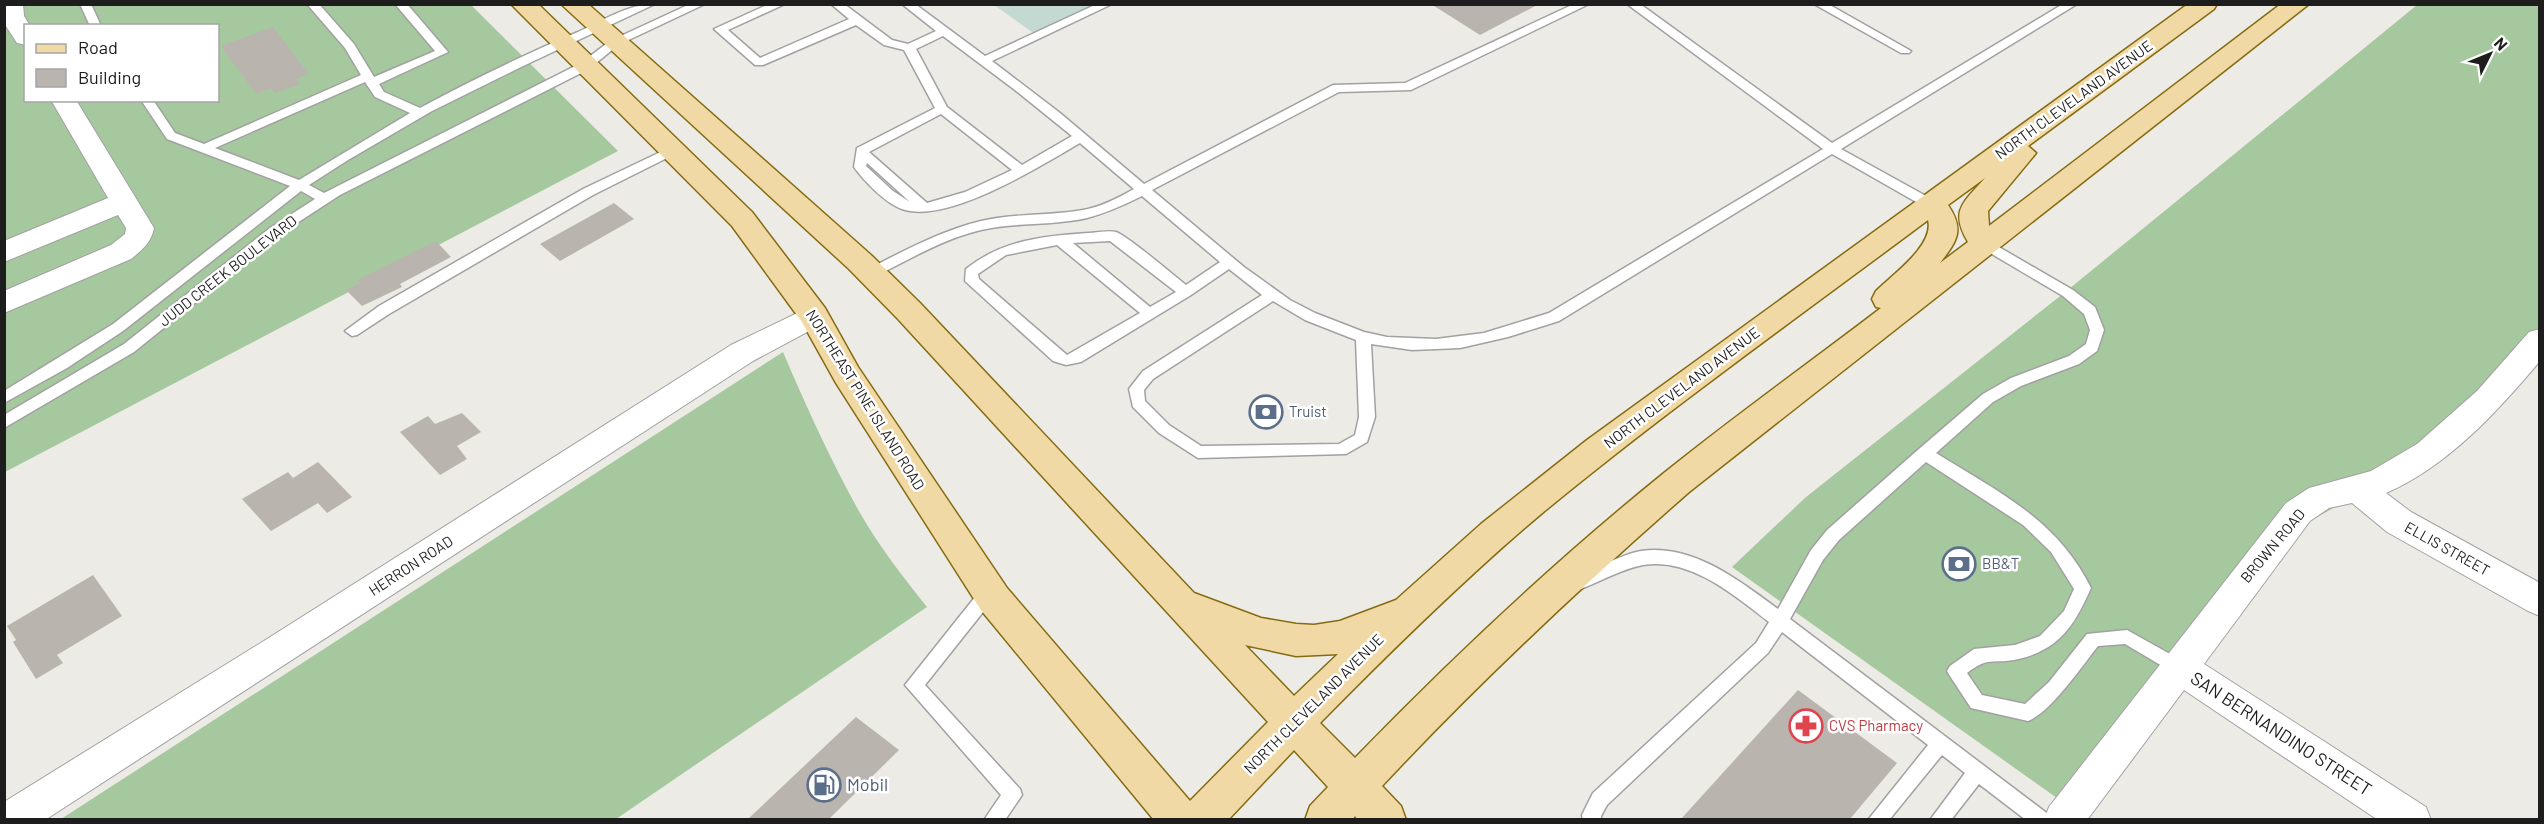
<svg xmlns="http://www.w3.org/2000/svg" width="2544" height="824" viewBox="0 0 2544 824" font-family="Barlow,sans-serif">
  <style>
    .forest { fill: #a6c89e; fill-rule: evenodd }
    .wetland { fill: #c3d9d2 }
    .building { fill: #bab4ae }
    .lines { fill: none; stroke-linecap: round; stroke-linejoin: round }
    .lane-casing { stroke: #a1a1a1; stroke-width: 3 }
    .street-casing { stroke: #a1a1a1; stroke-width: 2 }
    .primary-casing { stroke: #856c11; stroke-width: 3 }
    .lane { fill: #fff; fill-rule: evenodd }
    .street { fill: #fff; fill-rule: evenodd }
    .primary { fill: #f1d9a6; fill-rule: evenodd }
    .labels { text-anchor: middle; stroke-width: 5; stroke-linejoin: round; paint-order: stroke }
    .street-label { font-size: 15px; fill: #1d1d1d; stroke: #fff }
    .service-label { font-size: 15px; fill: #4e5e75; stroke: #fff; text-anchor: start }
    .health-label { font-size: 15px; fill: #be3a42; stroke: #fff; text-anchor: start }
    .near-street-label { font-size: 18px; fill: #1d1d1d; stroke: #fff }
    .near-service-label { font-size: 18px; fill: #4e5e75; stroke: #fff; text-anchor: start }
  </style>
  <rect width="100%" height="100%" fill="#edebe5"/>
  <!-- forest -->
  <path class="forest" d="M5,5H471L618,151L5,472ZM26,26H218V100H26Z
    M2417,5H2539V352L2351,498L2312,520L2285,540L2085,818L1732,567L1806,497L2064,293Z
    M783,352C806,406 831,461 860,513C879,546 903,577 927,607L616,819H61Z"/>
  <!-- wetland -->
  <path class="wetland" d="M994,5H1107L1039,37Z"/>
  <!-- building -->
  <path class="building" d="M1431,4H1539L1480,35Z
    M273,27L309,74L296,79L300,84L275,93L271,88L256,94L221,46Z
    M614,203L634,219L560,261L540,244Z
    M436,241L451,257L400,284L402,287L362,306L346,290L360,283L357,280Z
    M462,413L481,432L457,446L467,459L440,475L400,432L428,416L435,424Z
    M318,462L352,497L327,513L318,503L271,531L242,499L288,472L293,478Z
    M93,575L122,616L57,655L63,663L36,679L13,642L16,640L7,626Z
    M1798,690L1897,763L1850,819H1681Z
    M856,717L899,750L829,819H748Z"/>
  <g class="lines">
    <!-- lane casing -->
    <g class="lane-casing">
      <path id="lane" d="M80,4H91L101,26H90Z
        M307,4H319L354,44L374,77L435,51L395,4H407L448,52L379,84L384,92L420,108C471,80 524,55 578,32C602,21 628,4 655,4L521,67L432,111L348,160L309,185L324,193L581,63L610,41L690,4H705L618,45L589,69L340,195L280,234L134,352L4,428V415L124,344L270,228L315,199L301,191L123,331L67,368L4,403V391L113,324L290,186L167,139L141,100H153L175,133L204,144L361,75L345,48ZM365,82L375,97L410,113L299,180L215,148Z
        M769,4H785L728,30L760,58L849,19L831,4H844L892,40L908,44L936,31L902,4H915L985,56L1097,4H1112L992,61L1060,113L1144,184L1333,85L1405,83L1574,4H1589L1411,90L1339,92L1152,190L1244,267L1290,300L1315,313L1364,332L1387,337L1436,339L1484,333L1549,313L1823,149L1627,4H1640L1832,143L2063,4H2077L1841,149L1935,201L1937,204L1935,207H1925L1832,154L1559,321L1508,337L1460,348L1412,350L1371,344L1375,417L1367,442L1346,454L1198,458L1159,433L1133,407L1129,389L1143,371L1262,295L1229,269L1191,295L1081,362L1066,365L1053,361L965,281L966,269C1002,240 1044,236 1088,233C1096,233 1108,230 1116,232C1129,237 1172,274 1186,285L1220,262L1142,196C1124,205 1106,213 1087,218C1052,226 1015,222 981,230C943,239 910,259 876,276H866L864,273L866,270C904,251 940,231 981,221C1014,213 1050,216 1083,210C1101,207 1118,198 1134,189L1080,143C1040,166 947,225 902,209C885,203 864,181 854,167L857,148L935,108L904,50L884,45L856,25L763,65H755L714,29ZM943,36L1015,90L1072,136L1022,165L947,107L916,49ZM941,114L1012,170L965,192L927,203L869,152ZM867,163L910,202L893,191L866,166ZM1110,241L1176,292L1150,307L1073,243ZM1057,245L1140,313L1067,355L979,279L978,274L1006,255ZM1273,301L1305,320L1356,340L1359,417L1355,435L1339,444L1201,446L1169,425L1145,401L1144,390L1153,379Z
        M1814,4H1828L1911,51L1909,53H1901Z
        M671,147L675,148L677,151L675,154L593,195L389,314L357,335L352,336L345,331L379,306L583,189Z
        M1985,239L2073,290L2095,307L2104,330L2097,351L2079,364L2021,386L1993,402L1936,453C1998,492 2057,519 2091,588C2074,626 2059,651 2014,660C1990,664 1990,656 1967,673L1982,695L2025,704L2049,682L2087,634L2127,630L2186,663L2189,668L2186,673L2180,676L2174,673L2125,644L2098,646C2082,666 2051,712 2028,721L1971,708L1950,676L1947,671L1950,666L1974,649L2015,645L2040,636L2064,611L2074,589L2051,552L2023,525L1926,462L1839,540L1823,560L1790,619L2048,814L2050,820H2026L1979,784L1951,820H1930L1965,773L1942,755L1889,820H1868L1928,745L1782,632L1768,653L1607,805L1601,816V820H1583L1582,815L1593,793L1756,643L1769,622C1734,595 1690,557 1643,565C1623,568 1598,583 1578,590L1572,588L1570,583L1572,578C1591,571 1622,554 1641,551C1692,543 1740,581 1778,609L1811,550L1827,530L1919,449L1983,394L2011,378L2069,356L2086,344L2090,330L2084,314L2063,296L1980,247L1978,244Z
        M989,585L995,587L997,592L995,597L925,685L1020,789L1022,795L1005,820H984L1001,795L905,685L983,587Z"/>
    </g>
    <!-- street casing -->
    <g class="street-casing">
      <path id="street" d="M4,4H23L24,16L30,26H26V45L17,43L4,23Z
        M51,100H76L154,228C151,243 143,249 131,259L4,313V291L111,245L125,234L126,228L118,215L4,262V241L108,198Z
        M814,305L824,309L829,316L824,323L753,361L45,820H4V802L267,639L731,345Z
        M2540,329V361C2497,412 2448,466 2386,493L2411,512L2540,583V616L2528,611L2387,532L2352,503L2329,508L2310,521L2204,664L2426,807L2431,820H2378L2184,690L2087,820H2044L2049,807L2286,503L2309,488L2371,471L2417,444L2477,391L2529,332Z"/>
    </g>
    <!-- primary casing -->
    <g class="primary-casing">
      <path id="primary" d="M511,4H538L752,212L825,308L858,367L1007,588L1190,801L1268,722L898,319L849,269L561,4H588L871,255L920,303L1194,593L1261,618L1296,624L1314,625L1340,621L1396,600L1481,524L1587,440L2188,4H2217L2214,9L2028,146L2036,153L1988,211L1989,226L2281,4H2309L1689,492C1582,586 1479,682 1382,786L1401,806L1406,820H1358L1355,816L1352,820H1305L1310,806L1328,787L1294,750L1228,820H1154L981,610L836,383L802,322L732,226ZM1985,178C1964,202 1949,210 1968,242L1940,263C1957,241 1965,230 1948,205ZM1928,220C1935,245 1892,275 1876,291L1872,299L1876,307L1881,308C1809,363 1735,416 1664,473C1555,561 1452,658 1355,758L1320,723C1391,651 1464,579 1541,514C1666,411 1798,317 1928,220ZM1245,645L1296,656L1338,654L1294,696Z"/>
    </g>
    <!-- lane -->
    <use href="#lane" class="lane"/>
    <!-- street -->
    <use href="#street" class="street"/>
    <!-- primary -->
    <use href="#primary" class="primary"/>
  </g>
  <!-- icons -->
  <defs>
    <g id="bank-ring" transform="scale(1.725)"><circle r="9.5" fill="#fff" stroke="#5c6f8a" stroke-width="1.5"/><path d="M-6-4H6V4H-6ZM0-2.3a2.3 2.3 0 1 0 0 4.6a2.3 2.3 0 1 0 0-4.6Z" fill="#5c6f8a"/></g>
    <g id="pharmacy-ring" transform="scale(1.725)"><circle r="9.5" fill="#fff" stroke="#e0444e" stroke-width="1.5"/><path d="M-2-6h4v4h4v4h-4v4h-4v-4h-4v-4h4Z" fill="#e0444e"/></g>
    <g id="fuel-ring" transform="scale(1.725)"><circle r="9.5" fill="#fff" stroke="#5c6f8a" stroke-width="1.5"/><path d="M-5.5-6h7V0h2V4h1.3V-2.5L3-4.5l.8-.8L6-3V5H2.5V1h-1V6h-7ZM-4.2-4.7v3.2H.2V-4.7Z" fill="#5c6f8a"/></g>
  </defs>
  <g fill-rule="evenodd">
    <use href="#bank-ring" x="1266" y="412"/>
    <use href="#bank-ring" x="1959" y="564"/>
    <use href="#pharmacy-ring" x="1806" y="726"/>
    <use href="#fuel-ring" x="824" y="785"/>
  </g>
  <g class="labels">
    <!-- street labels -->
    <g class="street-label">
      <text transform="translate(2074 100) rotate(-36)" y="5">NORTH CLEVELAND AVENUE</text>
      <text transform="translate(228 271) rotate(-38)" y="5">JUDD CREEK BOULEVARD</text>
      <text transform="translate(1682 388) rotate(-37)" y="5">NORTH CLEVELAND AVENUE</text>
      <text transform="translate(865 400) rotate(58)" y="5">NORTHEAST PINE ISLAND ROAD</text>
      <text transform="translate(2273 546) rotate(-50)" y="5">BROWN ROAD</text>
      <text transform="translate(2447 549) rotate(29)" y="5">ELLIS STREET</text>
      <text transform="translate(411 566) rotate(-33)" y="5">HERRON ROAD</text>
      <text transform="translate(1314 704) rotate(-45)" y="5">NORTH CLEVELAND AVENUE</text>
    </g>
    <!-- service labels -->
    <g class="service-label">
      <text x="1289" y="417">Truist</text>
      <text x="1982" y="569">BB&amp;T</text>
    </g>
    <!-- health labels -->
    <g class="health-label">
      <text x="1829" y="731">CVS Pharmacy</text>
    </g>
    <!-- near-street labels -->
    <g class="near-street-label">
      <text transform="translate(2281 734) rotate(33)" y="6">SAN BERNANDINO STREET</text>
    </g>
    <!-- near-service labels -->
    <g class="near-service-label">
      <text x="847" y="791">Mobil</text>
    </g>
  </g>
  <!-- border -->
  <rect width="2544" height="824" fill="none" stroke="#1d1d1d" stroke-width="12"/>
  <!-- legend -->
  <rect x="24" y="24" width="195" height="78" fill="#ffffff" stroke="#a5a5a5" stroke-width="1.5"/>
  <rect x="36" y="44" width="30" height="9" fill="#f1d9a6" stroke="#a5a5a5" stroke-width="1.5"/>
  <text x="78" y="54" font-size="18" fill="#1d1d1d">Road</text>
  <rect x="36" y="69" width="30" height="18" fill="#bab4ae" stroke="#a5a5a5" stroke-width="1.5"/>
  <text x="78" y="84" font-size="18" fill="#1d1d1d">Building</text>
  <!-- north arrow -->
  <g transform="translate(2490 54) rotate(47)" stroke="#ffffff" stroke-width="4.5" paint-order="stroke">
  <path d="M0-4.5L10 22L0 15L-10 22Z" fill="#1d1d1d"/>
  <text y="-9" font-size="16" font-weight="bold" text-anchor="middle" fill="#1d1d1d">N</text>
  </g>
</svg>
